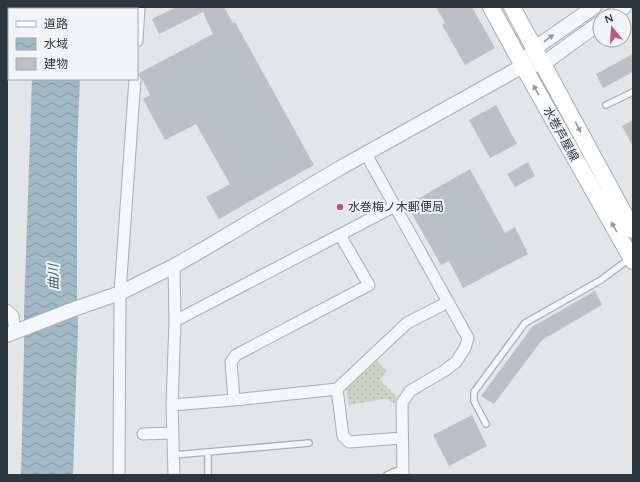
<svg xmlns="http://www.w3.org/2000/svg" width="640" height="482" viewBox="0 0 640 482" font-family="Quicksand,'Noto Sans JP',sans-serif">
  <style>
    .grass { fill: url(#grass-dots) }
    .water { fill: url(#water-waves) }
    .building { fill: #bac0c5 }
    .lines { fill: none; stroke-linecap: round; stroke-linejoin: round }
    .service-casing { stroke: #a8aeb3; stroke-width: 8 }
    .minor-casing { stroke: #a8aeb3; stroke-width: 13 }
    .tertiary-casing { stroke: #a8aeb3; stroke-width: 16 }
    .secondary-casing { stroke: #a8aeb3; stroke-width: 18 }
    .service { stroke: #f4f6f7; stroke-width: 5.5 }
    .minor { stroke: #f4f6f7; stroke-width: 11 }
    .tertiary { stroke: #f4f6f7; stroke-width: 14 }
    .secondary { stroke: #fff; stroke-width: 16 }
    .oneway { fill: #90969b }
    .oneway2 { fill: #969a9f }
    .poi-dot { fill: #c05577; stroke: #f1f4f6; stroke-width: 1.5 }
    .labels { text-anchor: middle; stroke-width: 4; stroke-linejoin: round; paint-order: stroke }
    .street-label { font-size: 12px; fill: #2c363f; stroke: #f1f4f6 }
    .poi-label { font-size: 12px; fill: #2c363f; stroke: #f1f4f6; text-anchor: start }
    .water-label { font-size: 13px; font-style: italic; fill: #3a5a6e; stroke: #f1f4f6 }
  </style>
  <defs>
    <pattern id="grass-dots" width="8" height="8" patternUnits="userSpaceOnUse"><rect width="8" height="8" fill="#cad2c4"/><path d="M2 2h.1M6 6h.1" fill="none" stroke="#aeb5a9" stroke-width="1.8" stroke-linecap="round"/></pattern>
    <pattern id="water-waves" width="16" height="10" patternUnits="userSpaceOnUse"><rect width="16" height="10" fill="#a1b8c5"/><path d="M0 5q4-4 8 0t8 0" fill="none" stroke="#8396a1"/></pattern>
  </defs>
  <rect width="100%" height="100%" fill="#e2e6e9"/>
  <!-- grass -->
  <path class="grass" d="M377,361L387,371L380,380L397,397L394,403L385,399L349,405L346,389Z"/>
  <!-- water -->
  <path class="water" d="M32,79H80L77,151V292L78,327L73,475H21L24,348V312Z"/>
  <!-- building -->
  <path class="building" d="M176,7H224L233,23L235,22L314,165L219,219L206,197L230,184L196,124L165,140L143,99L150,95L139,73L213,34L203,12L159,34L152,19Z
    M436,7H472L495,48L465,65L442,25L445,23Z
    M633,54V72L603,88L596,74Z
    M496,105L517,144L490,158L469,120Z
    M633,120V147L622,126Z
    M528,162L535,176L515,187L507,174Z
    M470,169L505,233L515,227L528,254L463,288L449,261L441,265L407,205Z
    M595,291L602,305L542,340L494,404L481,396L532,327Z
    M472,415L487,446L449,466L433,435Z"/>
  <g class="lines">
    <!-- service casing -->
    <g class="service-casing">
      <path id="service" d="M606,105L633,92
        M486,424L474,401V392L525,323L601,280L629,259
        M208,453V475
        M174,455L309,443
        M387,475L403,468"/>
    </g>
    <!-- minor casing -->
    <g class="minor-casing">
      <path id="minor" d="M24,9V7
        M137,41L139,7
        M7,44H9
        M366,154L468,338L465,348L456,362L444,371L410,391L402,403L403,475
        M174,266L175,321L172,405L174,475
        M7,310L13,316L15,332
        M175,321L395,206
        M337,389L343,436L349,442L402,438
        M234,400L231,362L236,355L369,285L340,235
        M172,405L234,400L337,389L407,323L448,302
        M143,434L173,433
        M119,475L120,293L135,79"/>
    </g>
    <!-- tertiary casing -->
    <g class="tertiary-casing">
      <path id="tertiary" d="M611,16L624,7
        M528,57L535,48L594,7
        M7,335L74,309L120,293L174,266L209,246L340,168L523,66L543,64L573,42L600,23"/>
    </g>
    <!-- secondary casing -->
    <g class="secondary-casing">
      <path id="secondary" d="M491,7L523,66L633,261
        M512,7L633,230"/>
    </g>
    <!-- service -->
    <use href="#service" class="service"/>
    <!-- minor -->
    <use href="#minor" class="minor"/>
    <!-- tertiary -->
    <use href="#tertiary" class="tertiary"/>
    <!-- secondary -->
    <use href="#secondary" class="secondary"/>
  </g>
  <!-- one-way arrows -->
  <defs><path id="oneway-solid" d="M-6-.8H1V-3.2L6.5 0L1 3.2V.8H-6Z"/></defs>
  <use class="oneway" href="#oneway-solid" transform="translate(549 38) rotate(-36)"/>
  <g class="oneway2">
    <use href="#oneway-solid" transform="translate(536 90) rotate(-119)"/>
    <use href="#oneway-solid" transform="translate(578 127) rotate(62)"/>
    <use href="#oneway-solid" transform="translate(614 227) rotate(-120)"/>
  </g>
  <!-- markers -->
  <circle class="poi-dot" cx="340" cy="207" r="4"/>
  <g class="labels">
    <!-- street labels -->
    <g class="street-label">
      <text transform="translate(561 134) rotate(61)" y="4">水巻芦屋線</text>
    </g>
    <!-- poi labels -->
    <g class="poi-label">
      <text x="348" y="211">水巻梅ノ木郵便局</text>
    </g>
    <!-- water labels -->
    <g class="water-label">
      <text transform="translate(53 277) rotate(-91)" y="5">曲川</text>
    </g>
  </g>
  <!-- border -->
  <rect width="640" height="482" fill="none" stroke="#2c363f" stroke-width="16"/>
  <!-- legend -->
  <rect x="8" y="8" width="130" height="72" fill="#f1f4f6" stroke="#a2a8ad"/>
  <rect x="16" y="21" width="20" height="6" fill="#ffffff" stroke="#a2a8ad"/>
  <text x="44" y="28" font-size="12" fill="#2c363f">道路</text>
  <rect x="16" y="38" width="20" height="12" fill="url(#water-waves)" stroke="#a2a8ad"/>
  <text x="44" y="48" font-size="12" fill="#2c363f">水域</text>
  <rect x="16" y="58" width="20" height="12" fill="#bac0c5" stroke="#a2a8ad"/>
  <text x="44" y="68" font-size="12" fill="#2c363f">建物</text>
  <!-- north arrow -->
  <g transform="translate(612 28) rotate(342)"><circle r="19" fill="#f1f4f6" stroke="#a2a8ad"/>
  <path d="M0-3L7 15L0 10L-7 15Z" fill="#c05577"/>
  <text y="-6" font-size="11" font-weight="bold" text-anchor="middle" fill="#2c363f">N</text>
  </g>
</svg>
